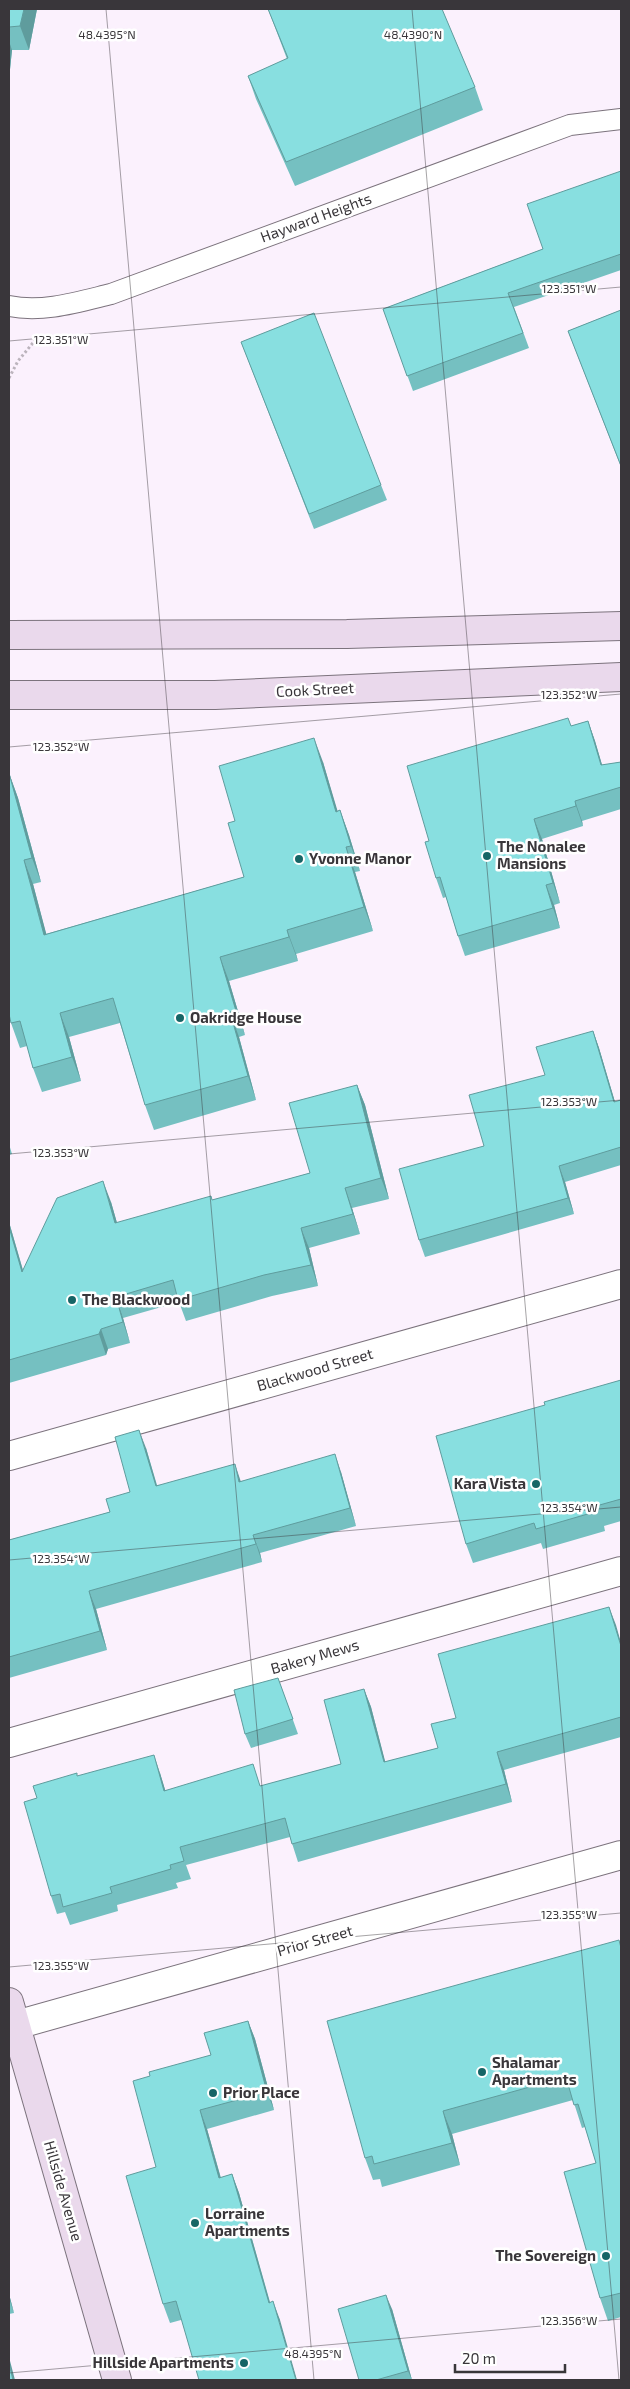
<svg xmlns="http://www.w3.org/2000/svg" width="630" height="2389" viewBox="0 0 630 2389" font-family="'Exo 2',sans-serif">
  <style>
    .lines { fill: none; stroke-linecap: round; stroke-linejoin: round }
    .service-casing { stroke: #7c737d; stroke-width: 22 }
    .minor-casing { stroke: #7c737d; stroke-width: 30 }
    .secondary-casing { stroke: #7c737d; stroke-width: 30 }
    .path { stroke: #bcb4bd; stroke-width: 3; stroke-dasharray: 2.5 2.5; stroke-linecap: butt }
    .service { stroke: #fff; stroke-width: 20 }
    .minor { stroke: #fff; stroke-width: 28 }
    .secondary { stroke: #ead9ec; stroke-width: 28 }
    .wall { fill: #75c0c1 }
    .shaded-wall { fill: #5f9c9d }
    .building { fill: #88dfe0; stroke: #5f9c9d }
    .ticks { fill: none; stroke: #39363a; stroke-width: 1; stroke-opacity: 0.45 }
    .poi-dot { fill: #166566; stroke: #fff; stroke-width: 2 }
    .labels { text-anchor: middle; stroke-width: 5; stroke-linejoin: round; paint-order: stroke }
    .street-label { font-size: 15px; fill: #39363a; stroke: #fff }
    .poi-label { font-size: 15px; font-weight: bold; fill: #39363a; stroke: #fff; text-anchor: start }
    .ticks-label { font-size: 12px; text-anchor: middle; fill: #39363a; stroke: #fff; stroke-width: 5; stroke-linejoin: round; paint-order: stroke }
  </style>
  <rect width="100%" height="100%" fill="#fbf1fd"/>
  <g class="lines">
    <!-- service casing -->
    <g class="service-casing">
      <path id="service" d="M9,306C43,313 78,302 111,294L570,125L621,119"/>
    </g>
    <!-- minor casing -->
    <g class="minor-casing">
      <path id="minor" d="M9,1456L621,1284
        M9,1743L621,1571
        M9,2027L621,1855"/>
    </g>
    <!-- secondary casing -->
    <g class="secondary-casing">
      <path id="secondary" d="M9,635L347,634L621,626
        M9,695H215L621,677
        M9,2002L117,2380"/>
    </g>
    <!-- path -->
    <path class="path" d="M9,378L18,361L37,338"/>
    <!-- service -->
    <use href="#service" class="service"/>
    <!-- minor -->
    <use href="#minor" class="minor"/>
    <!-- secondary -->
    <use href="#secondary" class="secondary"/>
  </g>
  <!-- wall -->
  <path class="wall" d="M9,9H37L29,50H12L9,79Z
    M268,9L475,87L483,110L295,186L256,99L248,76L287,59Z
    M621,171V270L514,307L529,348L413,391L383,309L543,249Z
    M621,310V467L568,331Z
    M241,342L381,485L387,500L314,529Z
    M588,721L595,741L602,765L621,762V809L582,821L583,826L542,839L560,903L554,905L560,928L465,956L458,936L446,897L443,898L436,878L429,841L571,726Z
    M323,762L337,811L340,810L349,835L360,871L355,872L373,931L296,954L298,961L229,981L245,1035L239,1037L256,1100L154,1130L145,1105L120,1023L69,1037L81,1081L42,1092L33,1068L27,1046L20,1048L11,1023L9,773L18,798L41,882L33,884L46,934L244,877L235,821Z
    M593,1031L599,1048L615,1102L621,1100V1165L565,1182L574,1214L425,1257L419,1240L484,1146L545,1075Z
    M357,1085L365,1105L389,1199L352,1208L360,1234L309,1248L318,1286L272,1296L186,1321L179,1302L123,1318L130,1343L108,1349L106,1355L9,1383V1222L23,1270L111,1202L117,1223L213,1200L310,1173Z
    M9,1144L12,1154L9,1155Z
    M621,1380V1521L604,1526L605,1531L543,1549L541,1543L473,1563L466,1544L545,1405Z
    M146,1448L157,1485L241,1481L341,1472L356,1526L260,1553L262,1562L96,1609L107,1650L9,1678V1540L110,1512L130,1492Z
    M609,1607L621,1643V1737L504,1770L512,1802L298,1862L290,1837L186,1865L191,1879L176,1883L178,1888L117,1905L118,1911L70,1925L65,1912L57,1914L51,1896L37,1798L160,1773L165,1790L261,1786L341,1764L364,1689L371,1707L385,1762L438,1748L456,1718Z
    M278,1678L298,1734L251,1748L245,1734Z
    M621,1946V2317L608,2321L600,2298L596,2163L585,2127L582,2128L573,2100L452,2134L460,2165L382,2187L380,2179L373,2180L365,2158Z
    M248,2021L255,2039L274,2110L207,2129L221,2178L232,2174L239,2193L270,2302L280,2320H181L170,2323L163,2304L156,2167L150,2076L211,2055Z
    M9,2294L14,2313L9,2314Z
    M392,2309L412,2380H359Z"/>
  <!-- shaded-wall -->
  <path class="shaded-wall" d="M24,9H37L29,50L20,26Z
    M9,41L12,50L9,79Z
    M588,721L595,741L608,785L601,765Z
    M314,738L323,762L345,836L336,812Z
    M9,773L18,798L41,882L32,858Z
    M575,801L582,821L583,826L576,806Z
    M340,810L349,835L360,871L351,846Z
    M534,819L542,839L560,903L553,883Z
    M346,847L355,872L373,931L364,907Z
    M24,860L33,884L53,959L44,935Z
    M546,885L554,905L560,928L553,908Z
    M287,930L296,954L298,961L289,937Z
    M220,957L229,981L245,1035L236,1011Z
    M230,1012L239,1037L256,1100L248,1076Z
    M60,1013L69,1037L81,1081L72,1057Z
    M593,1031L599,1048L620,1119L614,1102Z
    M357,1085L365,1105L389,1199L381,1178Z
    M559,1166L565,1182L574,1214L568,1198Z
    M103,1181L111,1202L123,1244L115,1223Z
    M345,1188L352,1208L360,1234L353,1214Z
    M9,1222L29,1292L22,1272L9,1227Z
    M301,1228L309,1248L318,1286L311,1265Z
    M116,1297L123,1318L130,1343L123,1322Z
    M101,1329L108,1349L106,1355L99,1334Z
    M139,1430L146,1448L162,1504L156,1486Z
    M335,1454L341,1472L356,1526L350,1508Z
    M235,1464L241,1482H239Z
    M253,1535L260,1553L262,1562Z
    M89,1591L96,1609L107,1650L100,1631Z
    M609,1607L616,1625L621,1643V1646Z
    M364,1689L371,1707L390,1780L384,1762Z
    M497,1752L504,1770L512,1802L506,1784Z
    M154,1755L160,1773L171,1809L164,1791Z
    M248,2021L255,2039L274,2110L267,2092Z
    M200,2110L207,2129L226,2197L219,2178Z
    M443,2111L452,2134L460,2165L452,2143Z
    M232,2174L239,2193L275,2321L269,2303Z
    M9,2294L14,2313L9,2298Z
    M386,2295L392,2309L412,2380L408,2371Z
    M273,2301L280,2320L297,2380H296Z
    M9,2357L15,2380H13L9,2364Z"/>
  <!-- building -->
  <path class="building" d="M9,9H24L20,26L9,27Z
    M268,9H442L475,87L286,162L248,76L288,58Z
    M621,171V254L508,293L523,333L407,376L383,309L543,249L527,204Z
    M621,310V466L568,331Z
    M314,313L381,485L309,514L241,342Z
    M568,718L571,726L588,721L601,765L621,762V787L575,801L576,806L534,819L553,883L546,885L553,908L458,936L440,877L436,878L425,842L429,841L407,766Z
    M314,738L336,812L340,810L351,846L346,847L364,907L287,930L289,937L220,957L236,1011L230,1012L248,1076L145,1105L113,998L60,1013L72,1057L33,1068L20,1021L11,1023L9,1014V773L32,858L24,860L44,935L244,877L228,823L235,821L219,766Z
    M593,1031L614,1102L621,1100V1147L559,1166L568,1198L419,1240L399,1169L484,1146L469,1095L545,1075L536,1047Z
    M357,1085L381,1178L345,1188L353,1214L301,1228L311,1265L264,1275L178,1300L173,1280L116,1297L123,1322L101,1329L99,1334L9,1360V1227L22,1272L57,1198L103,1181L115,1223L211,1196L212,1200L310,1173L289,1103Z
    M621,1380V1499L596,1506L598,1511L536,1529L534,1523L466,1544L436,1436L545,1405L544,1402Z
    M139,1430L156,1486L235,1464L239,1482L335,1454L350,1508L253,1535L256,1544L89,1591L100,1631L9,1657V1540L110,1512L106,1499L130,1492L115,1437Z
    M609,1607L621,1646V1717L497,1752L506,1784L292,1844L285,1818L180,1847L184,1861L170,1865L171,1869L110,1887L112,1893L63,1907L60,1894L51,1896L24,1802L37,1798L33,1786L77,1773V1776L154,1755L164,1791L253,1764L260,1786L341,1764L324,1700L364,1689L384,1762L438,1748L431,1724L456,1718L438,1654Z
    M278,1678L293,1719L245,1734L234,1690Z
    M619,1940L621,1948V2293L600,2298L564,2172L596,2163L578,2104L574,2105L566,2077L443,2111L452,2143L374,2164L372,2156L365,2158L327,2021Z
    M248,2021L267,2092L200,2110L219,2178L232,2174L269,2303L273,2301L296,2380H199L176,2301L163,2304L126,2176L156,2167L133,2081L150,2076L149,2072L211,2055L204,2033Z
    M386,2295L408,2371L376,2380H359L338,2309Z
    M9,2364L13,2380H9Z"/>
  <!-- ticks -->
  <path class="ticks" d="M106,9L314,2380M412,9L619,2380M9,341L621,287M9,747L621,694M9,1154L621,1100M9,1560L621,1507M9,1967L621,1913M9,2373L621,2319"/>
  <!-- markers -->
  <g class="poi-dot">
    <circle cx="487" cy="856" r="5"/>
    <circle cx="299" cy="859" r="5"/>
    <circle cx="180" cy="1018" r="5"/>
    <circle cx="72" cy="1300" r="5"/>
    <circle cx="536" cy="1484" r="5"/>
    <circle cx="482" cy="2072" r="5"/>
    <circle cx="213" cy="2093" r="5"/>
    <circle cx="195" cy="2223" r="5"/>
    <circle cx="606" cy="2256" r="5"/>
    <circle cx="244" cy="2363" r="5"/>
  </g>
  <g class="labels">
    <!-- street labels -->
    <g class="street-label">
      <text transform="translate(316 218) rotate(-20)" y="5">Hayward Heights</text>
      <text transform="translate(315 690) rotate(-3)" y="5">Cook Street</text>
      <text transform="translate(315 1370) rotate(-16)" y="5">Blackwood Street</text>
      <text transform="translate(315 1657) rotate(-16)" y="5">Bakery Mews</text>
      <text transform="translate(315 1941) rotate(-16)" y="5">Prior Street</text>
      <text transform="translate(63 2191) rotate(74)" y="5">Hillside Avenue</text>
    </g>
    <!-- poi labels -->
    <g class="poi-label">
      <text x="497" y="852">The Nonalee<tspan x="497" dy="17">Mansions</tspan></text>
      <text x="309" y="864">Yvonne Manor</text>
      <text x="190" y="1023">Oakridge House</text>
      <text x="82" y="1305">The Blackwood</text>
      <text x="526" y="1489" text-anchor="end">Kara Vista</text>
      <text x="492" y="2068">Shalamar<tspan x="492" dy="17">Apartments</tspan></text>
      <text x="223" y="2098">Prior Place</text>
      <text x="205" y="2219">Lorraine<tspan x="205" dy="17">Apartments</tspan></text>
      <text x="596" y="2261" text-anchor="end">The Sovereign</text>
      <text x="234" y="2368" text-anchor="end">Hillside Apartments</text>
    </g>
  </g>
  <g class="ticks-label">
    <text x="107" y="39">48.4395°N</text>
    <text x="413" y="39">48.4390°N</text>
    <text x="569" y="293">123.351°W</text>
    <text x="61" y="344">123.351°W</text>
    <text x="569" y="699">123.352°W</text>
    <text x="61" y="751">123.352°W</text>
    <text x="569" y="1106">123.353°W</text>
    <text x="61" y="1157">123.353°W</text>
    <text x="569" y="1512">123.354°W</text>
    <text x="61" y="1563">123.354°W</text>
    <text x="569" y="1919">123.355°W</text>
    <text x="61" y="1970">123.355°W</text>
    <text x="569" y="2325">123.356°W</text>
    <text x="313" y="2358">48.4395°N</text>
  </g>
  <!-- border -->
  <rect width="630" height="2389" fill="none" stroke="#39363a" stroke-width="20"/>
  <!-- scale -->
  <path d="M455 2364v8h110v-8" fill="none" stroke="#39363a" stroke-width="2.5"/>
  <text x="462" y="2364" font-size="15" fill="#39363a" stroke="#ffffff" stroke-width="4" paint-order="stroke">20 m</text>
</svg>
